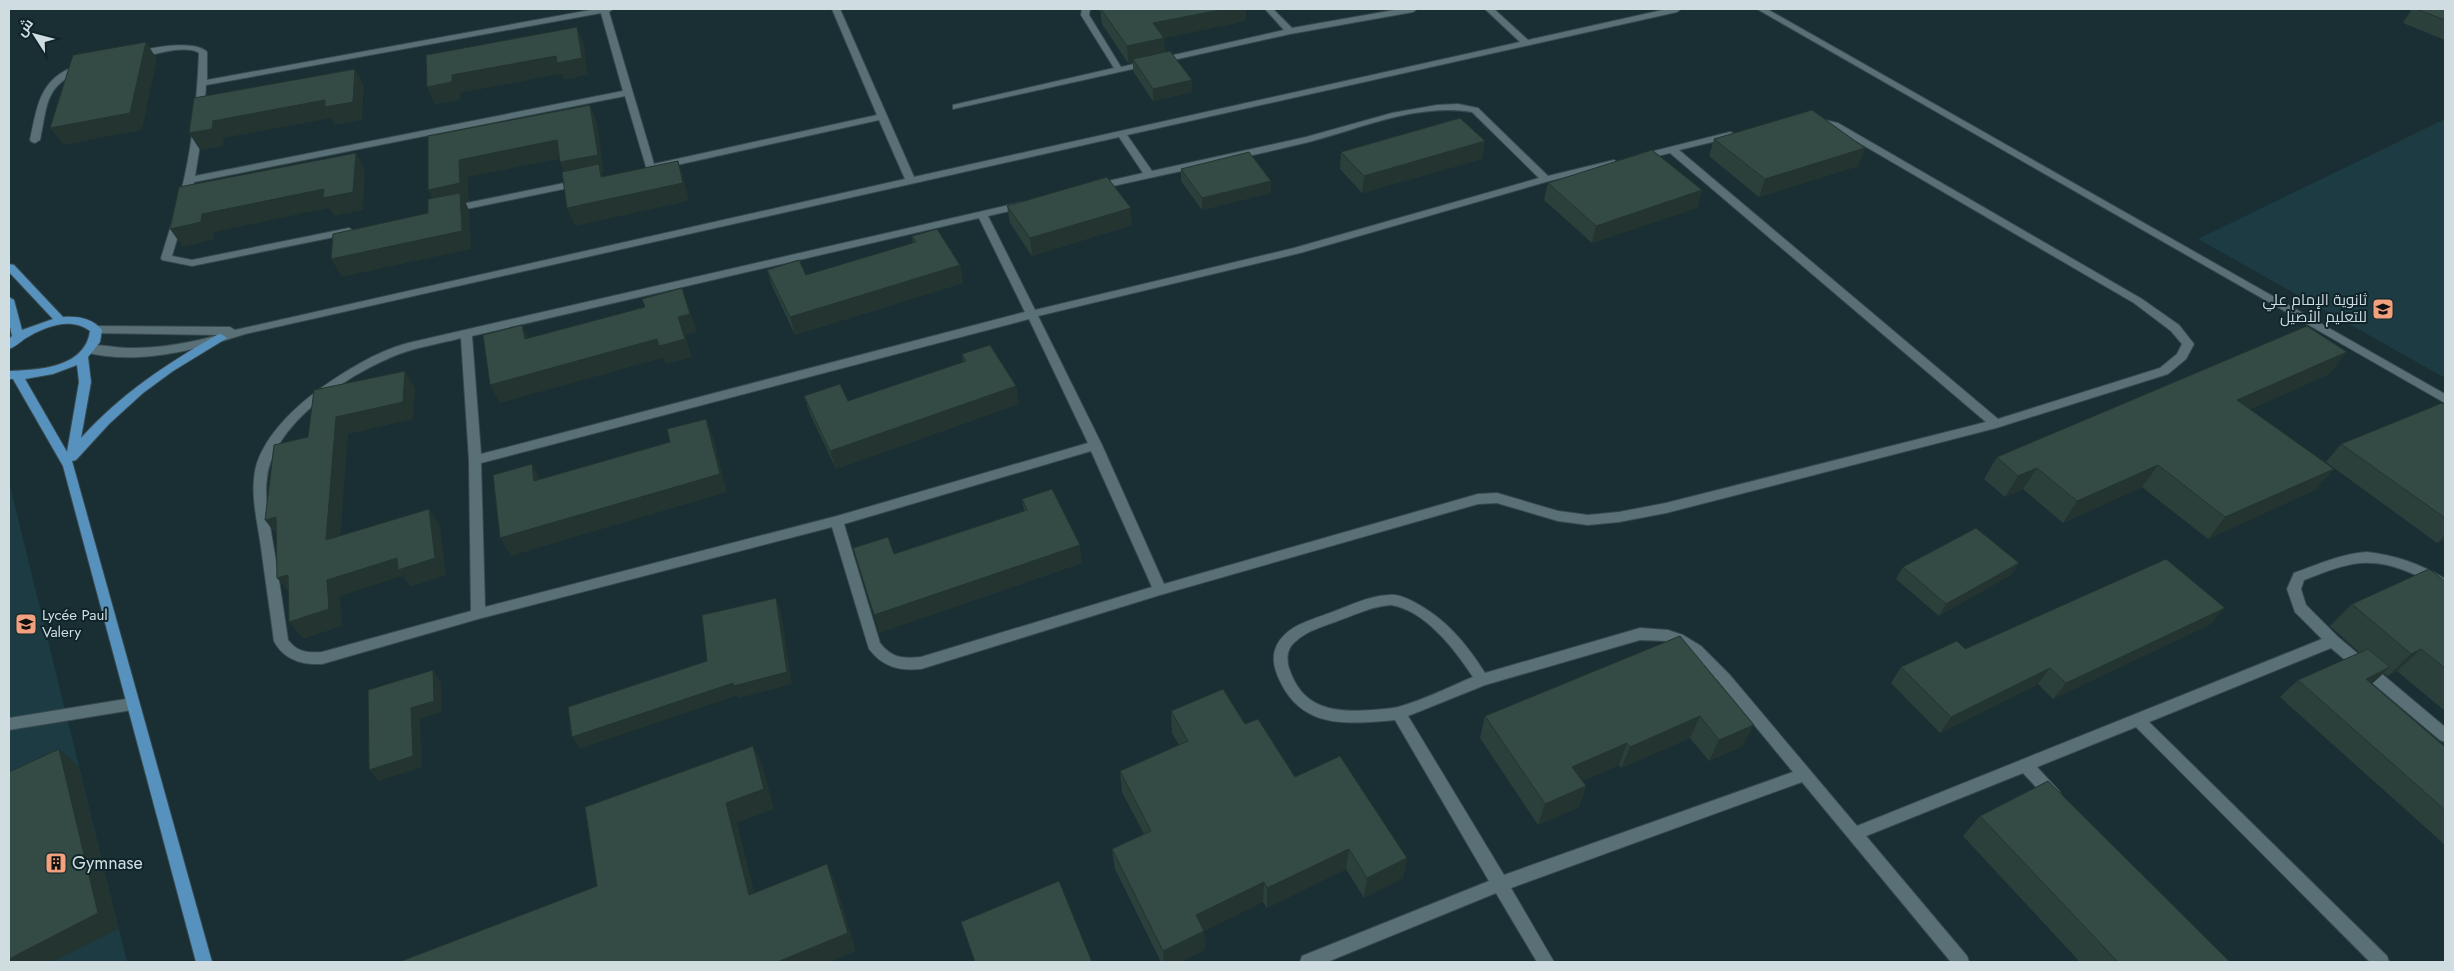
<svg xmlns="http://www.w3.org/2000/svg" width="2454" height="971" viewBox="0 0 2454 971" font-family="Jost,Cairo,sans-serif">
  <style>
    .built { fill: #1c3b42 }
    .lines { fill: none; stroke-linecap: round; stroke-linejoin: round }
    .minor-casing { stroke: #384a4f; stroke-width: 2 }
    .major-casing { stroke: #384a4f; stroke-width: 2 }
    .minor { fill: #597176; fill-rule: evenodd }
    .major { fill: #5792bf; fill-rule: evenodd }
    .wall { fill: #2c403b }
    .shaded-wall { fill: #243430 }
    .building { fill: #334a45; stroke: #243430 }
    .labels { text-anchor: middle; stroke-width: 4; stroke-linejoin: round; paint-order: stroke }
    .poi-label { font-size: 15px; fill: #d0dde0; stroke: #0f252a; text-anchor: end }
    .near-poi-label { font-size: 18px; fill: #d0dde0; stroke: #0f252a; text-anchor: start }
  </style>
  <rect width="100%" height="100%" fill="#192f34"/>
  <!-- built -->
  <path class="built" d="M2445,119V378L2198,239Z
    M9,482L119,929L127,962H9Z"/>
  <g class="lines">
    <!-- minor casing -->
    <g class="minor-casing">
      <path id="minor" d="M596,9H613L609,12L654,164L877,115L832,9H840L914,177L1520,42L1485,9H1494L1528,40L1667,9H1681L1677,12L1127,135L1152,171L1306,137L1392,113L1437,105L1458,104L1478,108L1548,176L1614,160L1619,163L1617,165L1549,181L1300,253L1038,316L1102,445L1164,584L1478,494L1497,493L1558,511L1588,515L1619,512L1666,503L1986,422L1670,153L1641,160L1636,157L1638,155L1730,132L1733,133V137L1679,150L1998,419L2160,368L2177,354L2182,344L2171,331L2134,303L1832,127L1811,121V117L1838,123L2142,299L2179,325L2194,344L2186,359L2168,374L1996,428L1666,513L1619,522L1588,525L1558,521L1497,503L1478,504L1160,595L921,669C899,671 883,667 869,649L832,527L478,619L322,664C302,665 284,660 274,641C270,610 265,578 261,547C257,519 249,490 257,463C267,434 293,409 317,391C345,371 375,352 408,343L1022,202L1026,203V207L988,216L1035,310L1294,248L1539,178L1472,112C1417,103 1362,128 1309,142C1238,159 1166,174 1095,190L1091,189V185L1143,173L1119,137L245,334C196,350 136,366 85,352L83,349L85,346C97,343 114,348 127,348C158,349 189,343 219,335L92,333L90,330L92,327L96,326L230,327L235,330L905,179L879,120L650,171L647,170L625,96L194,182L189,200L184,203L179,200C192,152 197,103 199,53C185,44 153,55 138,58L134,55C146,46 196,40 207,52V80ZM601,13L623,91L195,176L203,126L206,85ZM979,218L1025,312L481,454L472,336ZM1029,319L1088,443L837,516L485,607L481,463ZM461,338L469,460L471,611L322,652C307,653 297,652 288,640C283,606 278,572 272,538C269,518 264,498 267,478C273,423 348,375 394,356C415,347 439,344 461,338ZM1091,451L1152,587L921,657C903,659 892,658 880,643L844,524Z
        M1082,9H1090L1089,15L1121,67L1284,30L1265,9H1273L1292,28L1400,9H1417L1413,12L1290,34L953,109V105L1114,68L1081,15Z
        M1757,9H1767L2445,394V403Z
        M82,64L85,65V69C45,85 48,101 40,140L35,143L32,142L30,140C38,103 40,76 82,64Z
        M579,180L584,183L583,185L452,212L447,209L452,206Z
        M178,216L183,219L172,256L192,260L349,228L354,231L349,234L192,266L162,260L161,258L173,219Z
        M2367,552C2395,555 2421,564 2445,579V591C2433,588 2423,578 2411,573C2368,554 2345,564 2304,580L2301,589L2306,605L2338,637L2445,727V742L2440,740L2331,648L2149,722L2387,956L2389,962H2370L2136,727L2037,767L2059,791L2062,796L2059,801L2054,803L2049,801L2023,773L1866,836L1967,956L1969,962H1951L1802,782L1511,888L1554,962H1537L1496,893L1327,962H1300L1302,956L1489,881L1395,720C1349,724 1303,730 1280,681C1274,669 1271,657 1277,645C1287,626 1308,621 1327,614C1347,607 1367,596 1389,595C1397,594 1406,598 1414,602C1446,619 1466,643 1485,673L1640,628L1668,630L1683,635L1701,646L1729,674L1857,826L2322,639L2295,612L2287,589L2294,573C2319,564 2340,554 2367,552ZM1391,605C1425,610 1456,651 1473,677C1449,687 1424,700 1398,707C1390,709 1380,709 1372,710C1334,713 1302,709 1289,668C1286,658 1287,648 1296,641C1308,630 1325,626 1340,620C1357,614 1373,606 1391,605ZM1640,640L1668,641L1691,654L1719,682L1793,772L1504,875L1408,716L1485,685Z
        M132,698L137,700L139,704L137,708L132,710L9,730V718Z"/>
    </g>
    <!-- major casing -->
    <g class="major-casing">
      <path id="major" d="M9,264L14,265L63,317C78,316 92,318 102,330L100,342L88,357L91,382L81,438C121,394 166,364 217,335L221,334L227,338L173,371L143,393L109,424L76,460L72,461L212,962H196L63,466L13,379H9V371C38,370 85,368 90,331C71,316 44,327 26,338C20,342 15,347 9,349V339L12,336L9,322V297L14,300L22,330L53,319L9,272ZM77,365L79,382L67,452L25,379L53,374Z"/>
    </g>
    <!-- minor -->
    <use href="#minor" class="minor"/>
    <!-- major -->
    <use href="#major" class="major"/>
  </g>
  <!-- wall -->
  <path class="wall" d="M1100,9H1246V21L1164,38L1165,52L1192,80V92L1153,101L1133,71V62L1128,63L1102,24Z
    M2412,9H2445V40L2403,23Z
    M1714,139L1865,148L1858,166L1759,197L1709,156Z
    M1485,141L1482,159L1362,193L1340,169L1341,152Z
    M1181,169L1271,193L1202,210L1181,181Z
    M1548,183L1702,190L1697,208L1592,243L1544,200Z
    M1007,206L1132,225L1032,256L1010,223Z
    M912,236L960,265L963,283L795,335L773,288L767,270L806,275L913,243Z
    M962,354L1016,386L1019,404L836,469L810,414L804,396L848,401L963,362Z
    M2330,374L2250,409L2334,469L2315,490L2208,539L2142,487L2063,523L2023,489L2005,497L1984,479L1997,457Z
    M2445,405V539L2437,543L2326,462L2341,444Z
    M1022,499L1082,563L879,633L894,554L1024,511Z
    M2019,563L2011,575L1939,616L1896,579L1903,567Z
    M2445,581V711L2397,671L2388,676L2384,673L2372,684L2445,747V845L2280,697L2298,680L2360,653L2330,626L2352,604Z
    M2211,624L2053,699L2038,684L1940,733L1891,683L1901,667L1965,649Z
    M1680,636L1743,746L1709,761L1690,738L1621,768L1619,765L1582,781L1586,786L1579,807L1538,825L1480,738L1485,716Z
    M1171,711L1245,724L1295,777L1407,858L1403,878L1364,898L1346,869L1267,908L1263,902L1204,931L1205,950L1180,962H1161L1115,869L1112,849L1144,834L1122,792L1120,771L1179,745L1172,733Z
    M1980,816L2230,962H2080L1963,836Z"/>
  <!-- shaded-wall -->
  <path class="shaded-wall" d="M1225,9H1246V21L1154,40L1153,23Z
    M577,27L584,44L588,75L563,80L561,74L460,93V100L435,104L427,87L452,75L556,56Z
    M1164,38L1165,55L1133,59V62L1128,63L1127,46Z
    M146,42L157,59L142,130L63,145L50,128Z
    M355,69L364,86L362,120L334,125L331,118L224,138L223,146L200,150L189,133L213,121Z
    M1192,80V92L1153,101V89Z
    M590,105L597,122L604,172L602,173L606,182L568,180L560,162Z
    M557,140L564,158L468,177L469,201H465L469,210L471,249L342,277L331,259L462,231L437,207L428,190L459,160Z
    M1485,141L1482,159L1362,193L1364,176Z
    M1865,148L1858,166L1759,197L1765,179Z
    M356,153L365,170L363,210L334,216L329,208L214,232L213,240L183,247L170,229L202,214Z
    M678,161L684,179L689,201L575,226L567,208Z
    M1271,181V193L1202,210V198Z
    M1702,190L1697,208L1592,243L1596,226Z
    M1131,208L1132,225L1032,256L1030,238Z
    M960,265L963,283L795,335L790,317Z
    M682,288L697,332L685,335L692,357L666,364L663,358L500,403L490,385L678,317Z
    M522,325L531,343L525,339Z
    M2347,352L2330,374L2221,422L2237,400Z
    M405,371L415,388L413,419L348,434L339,557L326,540L336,417Z
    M1016,386L1019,404L836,469L830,451Z
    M706,419L713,437L727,492L511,556L500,538L720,474Z
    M532,464L542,482L534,481Z
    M2158,465L2142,487L2063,523L2077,501Z
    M2037,468L2023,489L2005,497L2018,476Z
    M2334,469L2315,490L2208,539L2225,517Z
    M429,509L440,526L446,575L410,587L403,576L340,596L342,626L303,639L289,622L327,580Z
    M276,517L278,537L265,520Z
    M2445,535V539L2437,543Z
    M1080,545L1082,563L879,633L874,615Z
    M2019,563L2011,575L1939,616L1946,604Z
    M288,575L291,595L277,578Z
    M776,598L781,611L792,684L739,698L738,695L580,749L572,737L733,683Z
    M2225,608L2211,624L2053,699L2066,683Z
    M2421,649L2397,671L2388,676L2411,654Z
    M2390,667L2371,684L2366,679Z
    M2050,668L2038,684L1940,733L1951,717Z
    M433,670L441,682L442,712L420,719L422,767L379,781L369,770L411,708Z
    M1700,716L1690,738L1621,768L1630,747Z
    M1754,725L1743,746L1709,761L1719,740Z
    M1627,743L1619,765L1565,788L1572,767Z
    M753,746L763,767L774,809L737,823L760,914L749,895L726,803Z
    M59,749L78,766L119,929L53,962H9V959Z
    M1586,786L1579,807L1538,825L1545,804Z
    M1349,849L1346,869L1267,908V888Z
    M1407,858L1403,878L1364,898L1367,878Z
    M827,864L836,884L856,951L831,962H777Z
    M1264,882L1263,902L1204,931L1205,950L1180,962H1164L1163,951L1196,915Z"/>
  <!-- building -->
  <path class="building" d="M1101,9H1225L1153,23L1164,38L1127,46Z
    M2416,9H2445V20Z
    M577,27L582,58L557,63L556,56L452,75V82L427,87L426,55Z
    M146,42L130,113L50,128L73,55Z
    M1170,51L1192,80L1153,89L1133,59Z
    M355,69L353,102L325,107V100L213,121L212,129L189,133L194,98Z
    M590,105L598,155L560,162L557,140L459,160L460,183L428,190V136Z
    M1812,110L1865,148L1765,179L1714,139Z
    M1460,118L1485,141L1364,176L1341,152Z
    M1652,150L1702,190L1596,226L1548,183Z
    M1249,152L1271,181L1202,198L1181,169Z
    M356,153L353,192L323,198L324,189L202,214L201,222L170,229L179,187Z
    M678,161L683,183L567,208L562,172L599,164L601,177Z
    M1107,177L1131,208L1030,238L1007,206Z
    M460,193L462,231L331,259L333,234L428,213V199Z
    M937,229L960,265L790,317L767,270L799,260L806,275L916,242L912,236Z
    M682,288L690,314L678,317L685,339L659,346L657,339L490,385L483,335L522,325L525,339L645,307L642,299Z
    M2307,326L2347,352L2237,400L2334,469L2225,517L2158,465L2077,501L2037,468L2018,476L1997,457Z
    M990,345L1016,386L830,451L804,396L840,384L848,401L966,361L962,354Z
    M405,371L403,402L336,417L326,540L429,509L435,558L398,570L397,558L327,580L329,609L289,622L288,575L277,578L276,517L265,520L274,445L308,437L314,390Z
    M2442,403L2445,405V518L2341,444Z
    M706,419L720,474L500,538L493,475L532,464L534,481L670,442L667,429Z
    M1052,489L1080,545L874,615L853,548L888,537L894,554L1027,510L1022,499Z
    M1976,528L2019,563L1946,604L1903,567Z
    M2166,559L2225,608L2066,683L2050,668L1951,717L1901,667L1957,641L1965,649Z
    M2429,569L2445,581V668L2421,649L2411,654L2352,604Z
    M776,598L787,672L734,686L733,683L572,737L568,707L707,661L702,615Z
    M1680,636L1754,725L1719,740L1700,716L1630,747L1627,743L1572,767L1586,786L1545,804L1485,716Z
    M2368,649L2390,667L2366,679L2445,747V810L2298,680Z
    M433,670L434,701L411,708L413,756L369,770L368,690Z
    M1223,689L1245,724L1258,719L1295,777L1340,756L1407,858L1367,878L1349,849L1267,888L1264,882L1196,915L1204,931L1163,951L1112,849L1151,831L1120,771L1188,741L1171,711Z
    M753,746L764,789L726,803L749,895L827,864L848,933L777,962H399L597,886L585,807Z
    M59,749L98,913L9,959V772Z
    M2048,781L2230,962H2118L1980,816Z
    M1059,881L1092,962H975L961,922Z"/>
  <!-- icons -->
  <defs>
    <g id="school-square" transform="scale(1.125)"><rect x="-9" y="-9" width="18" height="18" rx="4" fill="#f2a17e" stroke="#0f252a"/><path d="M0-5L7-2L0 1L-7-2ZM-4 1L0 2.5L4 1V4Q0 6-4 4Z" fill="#111"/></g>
    <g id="building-square" transform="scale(1.125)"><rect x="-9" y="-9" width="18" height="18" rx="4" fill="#f2a17e" stroke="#0f252a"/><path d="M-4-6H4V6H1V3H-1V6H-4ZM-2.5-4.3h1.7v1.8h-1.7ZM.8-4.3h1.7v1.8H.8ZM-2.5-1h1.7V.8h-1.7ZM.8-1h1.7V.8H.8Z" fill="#111"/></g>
  </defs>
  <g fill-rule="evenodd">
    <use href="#school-square" x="2383" y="309"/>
    <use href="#school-square" x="26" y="624"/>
    <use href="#building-square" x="56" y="863"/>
  </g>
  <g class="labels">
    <!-- poi labels -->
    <g class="poi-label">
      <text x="2367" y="305">ثانوية الإمام علي<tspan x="2367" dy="17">للتعليم الأصيل</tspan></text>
      <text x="42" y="620" text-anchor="start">Lycée Paul<tspan x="42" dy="17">Valery</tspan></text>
    </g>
    <!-- near-poi labels -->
    <g class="near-poi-label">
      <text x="72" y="869">Gymnase</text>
    </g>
  </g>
  <!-- border -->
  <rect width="2454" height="971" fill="none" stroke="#d0dde0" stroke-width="20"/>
  <!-- north arrow -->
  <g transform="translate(35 35) rotate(306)" stroke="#0f252a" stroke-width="4" paint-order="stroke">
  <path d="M0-4L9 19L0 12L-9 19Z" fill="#d0dde0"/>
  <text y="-8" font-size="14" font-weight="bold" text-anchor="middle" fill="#d0dde0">ش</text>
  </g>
</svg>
